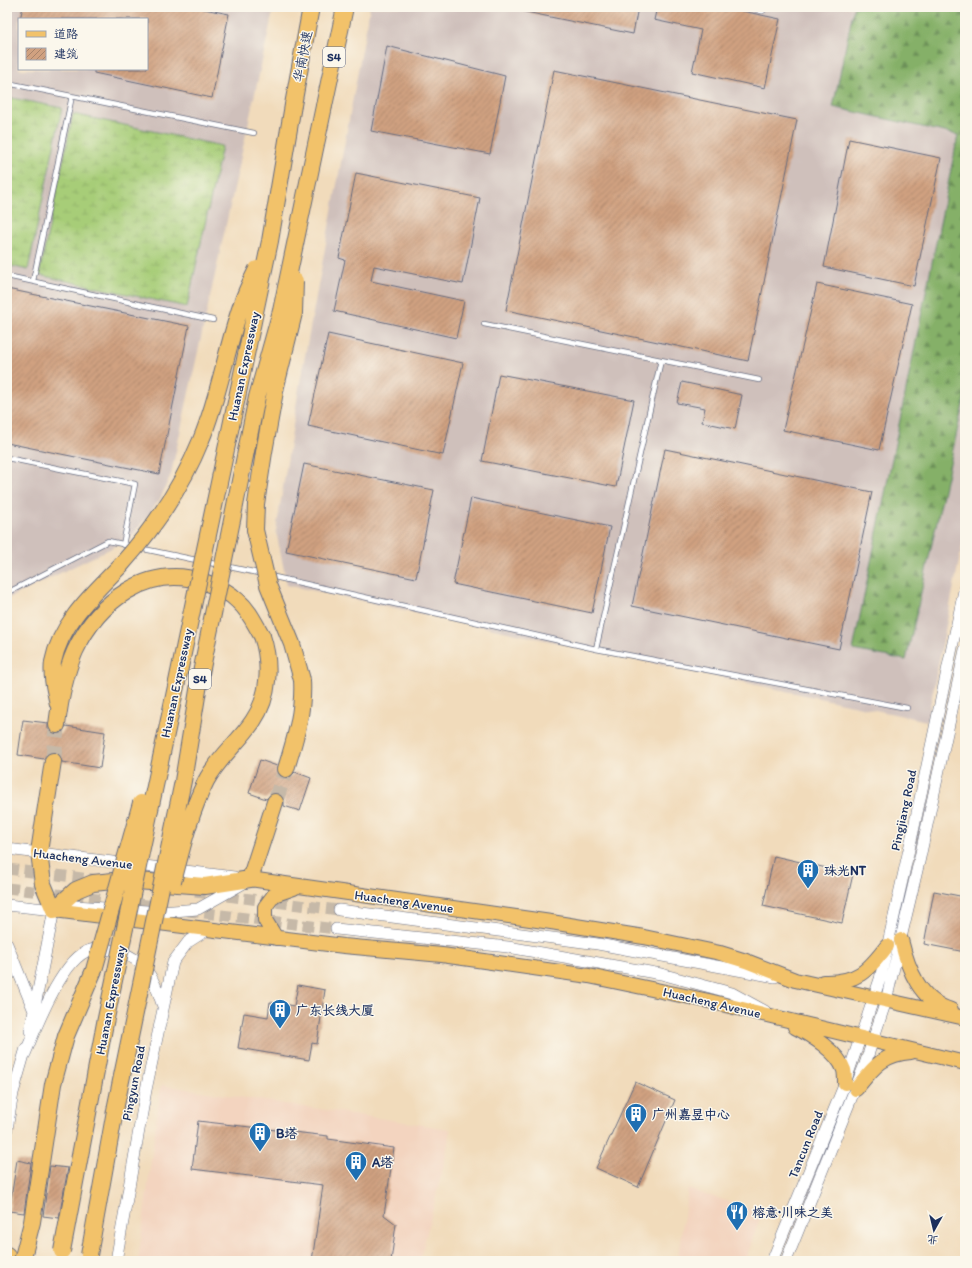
<svg xmlns="http://www.w3.org/2000/svg" width="972" height="1268" viewBox="0 0 972 1268" font-family="Itim,'LXGW WenKai TC',sans-serif">
  <style>
    .built { fill: #f3d4bf }
    .industrial { fill: #cfc0bb; fill-rule: evenodd }
    .forest { fill: url(#forest-firs); stroke: #507063 }
    .wetland { fill: url(#wetland-marsh); stroke: #617e6b }
    .building { fill: url(#building-hatch) }
    .lines { fill: none; stroke-linecap: round; stroke-linejoin: round }
    .tertiary-tunnel { stroke: #c6b9a8; stroke-width: 11; stroke-dasharray: 11 5.5; stroke-linecap: butt }
    .motorway-tunnel { stroke: #c6b9a8; stroke-width: 16; stroke-dasharray: 16 8; stroke-linecap: butt }
    .service-casing { stroke: #666b7f; stroke-width: 6 }
    .minor-casing { stroke: #666b7f; stroke-width: 10 }
    .tertiary-casing { stroke: #666b7f; stroke-width: 12 }
    .primary-casing { stroke: #666b7f; stroke-width: 16 }
    .motorway-casing { stroke: #666b7f; stroke-width: 18 }
    .service { stroke: #fff; stroke-width: 4.5 }
    .minor { stroke: #fff; stroke-width: 9 }
    .tertiary { stroke: #fff; stroke-width: 11 }
    .primary { stroke: #f2c26a; stroke-width: 14 }
    .motorway { stroke: #f2c26a; stroke-width: 16 }
    .motorway-bridge-casing { stroke: #666b7f; stroke-width: 18; stroke-linecap: butt }
    .motorway-bridge { stroke: #f2c26a; stroke-width: 16 }
    .labels { text-anchor: middle; stroke-width: 3; stroke-linejoin: round; paint-order: stroke }
    .shield { fill: #fbf7ec; stroke: #5e6b89; stroke-width: 1 }
    .shield-label { font-size: 12px; font-weight: bold; fill: #1b2f5e }
    .street-label { font-size: 13px; fill: #1b2f5e; stroke: #fbf7ec }
    .poi-label { font-size: 13px; font-weight: bold; fill: #1b2f5e; stroke: #fbf7ec; text-anchor: start }
  </style>
  <defs>
    <pattern id="forest-firs" width="22" height="20" patternUnits="userSpaceOnUse"><rect width="22" height="20" fill="#85b068"/><path d="M5 1l3.5 6h-7zM16 11l3.5 6h-7z" fill="#6c9059"/></pattern>
    <pattern id="wetland-marsh" width="20" height="14" patternUnits="userSpaceOnUse"><rect width="20" height="14" fill="#a7cd78"/><path d="M1 5h8M5 5V1M11 12h8M15 12V8" fill="none" stroke="#8fb06a"/></pattern>
    <pattern id="building-hatch" width="6" height="6" patternUnits="userSpaceOnUse"><rect width="6" height="6" fill="#d0a180"/><path d="M-1 1l2-2M0 6l6-6M5 7l2-2" fill="none" stroke="#a8846c"/></pattern>
  </defs>
  <rect width="100%" height="100%" fill="#fbf7ec"/>
  <filter id="ink" filterUnits="userSpaceOnUse"><feTurbulence type="fractalNoise" baseFrequency=".025" numOctaves="2"/><feDisplacementMap in="SourceGraphic" scale="8" xChannelSelector="R" yChannelSelector="G"/><feConvolveMatrix kernelMatrix="1 2 1 2 8 2 1 2 1" color-interpolation-filters="sRGB"/></filter>
  <filter id="wash" filterUnits="userSpaceOnUse"><feTurbulence type="fractalNoise" baseFrequency=".012" numOctaves="4" result="noise"/><feDisplacementMap in="SourceGraphic" scale="16" xChannelSelector="R" yChannelSelector="G"/><feGaussianBlur stdDeviation="0.9" result="paint"/><feColorMatrix in="noise" values="0 0 0 0 0 0 0 0 0 0 0 0 0 0 0 0 0 1.4 0 .05"/><feComposite in="paint" operator="in"/></filter>
  <g filter="url(#wash)">
    <rect width="100%" height="100%" fill="#f1dbbb"/>
    <!-- built -->
    <path class="built" d="M161,1085L450,1129L446,1155L420,1261H138Z
      M688,1189L762,1212L745,1261H677Z"/>
    <!-- industrial -->
    <path class="industrial" d="M7,7H274L171,474L160,499L130,539L7,599ZM19,19H147V69H19Z
      M370,7H965V531L927,721L287,585L276,531L299,388Z"/>
    <!-- forest -->
    <path class="forest" d="M854,7H965V396L906,660L853,650L958,135L833,107Z"/>
    <!-- wetland -->
    <path class="wetland" d="M7,97L62,108L28,270L7,265Z
      M73,114L222,146L187,307L39,275Z"/>
    <g id="blocks">
      <!-- building -->
      <path class="building" d="M23,7H194L229,14L212,98L94,73V69H147V19H20Z
        M522,7H638L633,34L521,11Z
        M657,7H723L780,19L765,88L692,72L701,30L654,20Z
        M387,46L505,76L490,154L371,131Z
        M554,70L797,120L748,361L506,310Z
        M849,139L941,158L914,286L824,267Z
        M356,173L480,198L463,284L374,266L371,281L464,301L456,338L334,311L345,260L339,258Z
        M817,284L912,304L879,450L783,430Z
        M7,289L189,326L159,474L7,443Z
        M328,334L463,363L443,455L308,426Z
        M499,374L634,400L616,487L482,461Z
        M682,382L742,395L735,429L702,422L705,408L677,403Z
        M665,449L872,492L839,649L632,606Z
        M304,464L434,490L416,578L286,551Z
        M471,498L610,527L592,613L453,584Z
        M23,720L48,723V729L55,734H61L66,726L105,732L100,768L62,762L59,754L54,752L46,755L44,759L18,755Z
        M260,760L277,766V772L283,778H289L295,772L311,778L300,811L284,806V800L278,793H273L266,799L249,793Z
        M774,856L853,874L842,923L763,906Z
        M934,891L965,897V952L924,944Z
        M298,985L325,990L317,1044L312,1043L309,1060L238,1048L244,1013L268,1017L270,1002L294,1006Z
        M635,1082L675,1100L638,1187L596,1168Z
        M198,1121L328,1136V1139L394,1148L384,1215L396,1224L391,1261H312L323,1185L192,1169Z
        M17,1160L31,1163L24,1213L9,1211Z
        M50,1166L68,1168L59,1218L43,1216Z"/>
    </g>
  </g>
  <g filter="url(#ink)">
    <use href="#blocks" fill-opacity="0" stroke="#666b7f" stroke-width="1"/>
    <g class="lines">
      <!-- tertiary-tunnel -->
      <path class="tertiary-tunnel" d="M7,869L99,880
        M7,888L163,907
        M195,892L339,910
        M188,911L336,929"/>
      <!-- motorway-tunnel -->
      <path class="motorway-tunnel" d="M53,761L57,725
        M275,802L286,769"/>
      <!-- service casing -->
      <g class="service-casing">
        <path id="service" d="M7,83L254,133
          M7,276L213,320
          M33,281L72,96
          M484,324L759,380
          M7,458L135,484L123,545
          M139,548L263,574
          M270,576L596,649L907,708
          M7,593L108,541L132,546
          M596,649L661,360"/>
      </g>
      <!-- minor casing -->
      <g class="minor-casing">
        <path id="minor" d="M754,7L762,9"/>
      </g>
      <!-- tertiary casing -->
      <g class="tertiary-casing">
        <path id="tertiary" d="M7,849L234,877
          M7,905L54,910L76,906L161,912L198,909L244,883
          M339,910L598,944L775,977
          M336,929L508,947L661,974L732,993L765,1011
          M7,944L34,1011
          M30,1031L54,910
          M25,1054C36,1028 62,958 90,950C99,947 111,950 120,952C146,960 155,981 162,1004
          M7,1129L13,1093L26,1048
          M116,1261L146,1090L173,962L188,942L210,928
          M772,1261L845,1083L880,979L914,827L965,586
          M786,1261L865,1064L886,1001L919,862L965,650"/>
      </g>
      <!-- primary casing -->
      <g class="primary-casing">
        <path id="primary" d="M250,879L551,922L644,937L720,953L746,961L795,980L965,1018
          M54,910L344,946L442,955L589,976L709,1001L965,1063
          M276,938L265,920V907L274,895L294,888
          M901,940C908,969 920,1001 951,1010
          M823,982C857,983 868,971 887,946
          M795,1027C811,1035 838,1052 844,1070C845,1074 845,1079 845,1083
          M856,1089C873,1068 882,1054 911,1052"/>
      </g>
      <!-- motorway casing -->
      <g class="motorway-casing">
        <path id="motorway" d="M293,105L311,7
          M324,106L345,7
          M58,704C55,690 51,676 53,662C61,622 94,593 121,565
          M57,725C60,700 65,674 75,651C98,602 148,563 204,582C216,586 229,592 238,601C249,610 255,624 262,636
          M53,761L39,852L43,884L54,910L76,890L93,883L123,880L205,886L250,879L275,802
          M286,769C295,739 304,712 302,680
          M7,1255L9,1261"/>
      </g>
      <!-- service -->
      <use href="#service" class="service"/>
      <!-- minor -->
      <use href="#minor" class="minor"/>
      <!-- tertiary -->
      <use href="#tertiary" class="tertiary"/>
      <!-- primary -->
      <use href="#primary" class="primary"/>
      <!-- motorway -->
      <use href="#motorway" class="motorway"/>
      <!-- motorway-bridge casing -->
      <g class="motorway-bridge-casing">
        <path id="motorway-bridge" d="M295,281L294,313L276,386L264,452L256,504L255,530L268,585L292,644L302,680
          M121,565C154,528 182,487 201,440C219,397 226,350 241,306C245,293 251,281 257,269
          M173,882C182,847 190,813 206,781C218,758 239,742 253,721C270,696 271,663 262,636
          M62,1251L105,1023L270,241L293,105
          M89,1255L116,1105L183,781L200,678L257,397L281,311L324,106
          M22,1261L32,1222L53,1084L66,1036L94,970L141,803"/>
      </g>
      <!-- motorway-bridge -->
      <use href="#motorway-bridge" class="motorway-bridge"/>
    </g>
  </g>
  <!-- icons -->
  <defs>
    <g id="building-pin" transform="scale(1.15)"><path d="M0 17L-7.5 6A9.5 9.5 0 1 1 7.5 6Z" fill="#1f6fb2" stroke="#fbf7ec"/><path d="M-4-6H4V6H1V3H-1V6H-4ZM-2.5-4.3h1.7v1.8h-1.7ZM.8-4.3h1.7v1.8H.8ZM-2.5-1h1.7V.8h-1.7ZM.8-1h1.7V.8H.8Z" fill="#fff"/></g>
    <g id="restaurant-pin" transform="scale(1.15)"><path d="M0 17L-7.5 6A9.5 9.5 0 1 1 7.5 6Z" fill="#1f6fb2" stroke="#fbf7ec"/><path d="M-5-6h1v4h1v-4h1v4h1v-4h1v5L-1.5 .5V6h-2V.5L-5-1ZM5-6V6H3V1.5H1.5Q1.5-4 5-6Z" fill="#fff"/></g>
  </defs>
  <g fill-rule="evenodd">
    <use href="#building-pin" x="808" y="870"/>
    <use href="#building-pin" x="280" y="1010"/>
    <use href="#building-pin" x="636" y="1114"/>
    <use href="#building-pin" x="260" y="1133"/>
    <use href="#building-pin" x="356" y="1162"/>
    <use href="#restaurant-pin" x="737" y="1212"/>
  </g>
  <g class="labels">
    <!-- shield labels -->
    <g class="shield">
      <rect x="323" y="47" width="22" height="20" rx="3"/>
      <rect x="189" y="669" width="22" height="20" rx="3"/>
    </g>
    <g class="shield-label">
      <text x="334" y="61">S4</text>
      <text x="200" y="683">S4</text>
    </g>
    <!-- street labels -->
    <g class="street-label">
      <text transform="translate(302 56) rotate(-79)" y="5">华南快速</text>
      <text transform="translate(243 366) rotate(-78)" y="5">Huanan Expressway</text>
      <text transform="translate(176 683) rotate(-78)" y="5">Huanan Expressway</text>
      <text transform="translate(903 810) rotate(-78)" y="5">Pingjiang Road</text>
      <text transform="translate(83 858) rotate(7)" y="5">Huacheng Avenue</text>
      <text transform="translate(404 901) rotate(8)" y="5">Huacheng Avenue</text>
      <text transform="translate(110 1000) rotate(-79)" y="5">Huanan Expressway</text>
      <text transform="translate(712 1002) rotate(13)" y="5">Huacheng Avenue</text>
      <text transform="translate(133 1083) rotate(-79)" y="5">Pingyun Road</text>
      <text transform="translate(805 1144) rotate(-68)" y="5">Tancun Road</text>
    </g>
    <!-- poi labels -->
    <g class="poi-label">
      <text x="824" y="875">珠光NT</text>
      <text x="296" y="1015">广东长线大厦</text>
      <text x="652" y="1119">广州嘉昱中心</text>
      <text x="276" y="1138">B塔</text>
      <text x="372" y="1167">A塔</text>
      <text x="752" y="1217">榕意·川味之美</text>
    </g>
  </g>
  <!-- margin -->
  <rect width="972" height="1268" fill="none" stroke="#fbf7ec" stroke-width="24"/>
  <!-- legend -->
  <rect x="18" y="18" width="130" height="52" fill="#fbf7ec" stroke="#a1a7b3"/>
  <rect x="26" y="31" width="20" height="6" fill="#f2c26a" stroke="#a1a7b3"/>
  <text x="54" y="38" font-size="12" fill="#1b2f5e">道路</text>
  <rect x="26" y="48" width="20" height="12" fill="url(#building-hatch)" stroke="#a1a7b3"/>
  <text x="54" y="58" font-size="12" fill="#1b2f5e">建筑</text>
  <!-- north arrow -->
  <g transform="translate(934 1230) rotate(188)" stroke="#fbf7ec" stroke-width="3" paint-order="stroke">
  <path d="M0-3L7 15L0 10L-7 15Z" fill="#1b2f5e"/>
  <text y="-6" font-size="11" font-weight="bold" text-anchor="middle" fill="#1b2f5e">北</text>
  </g>
</svg>
